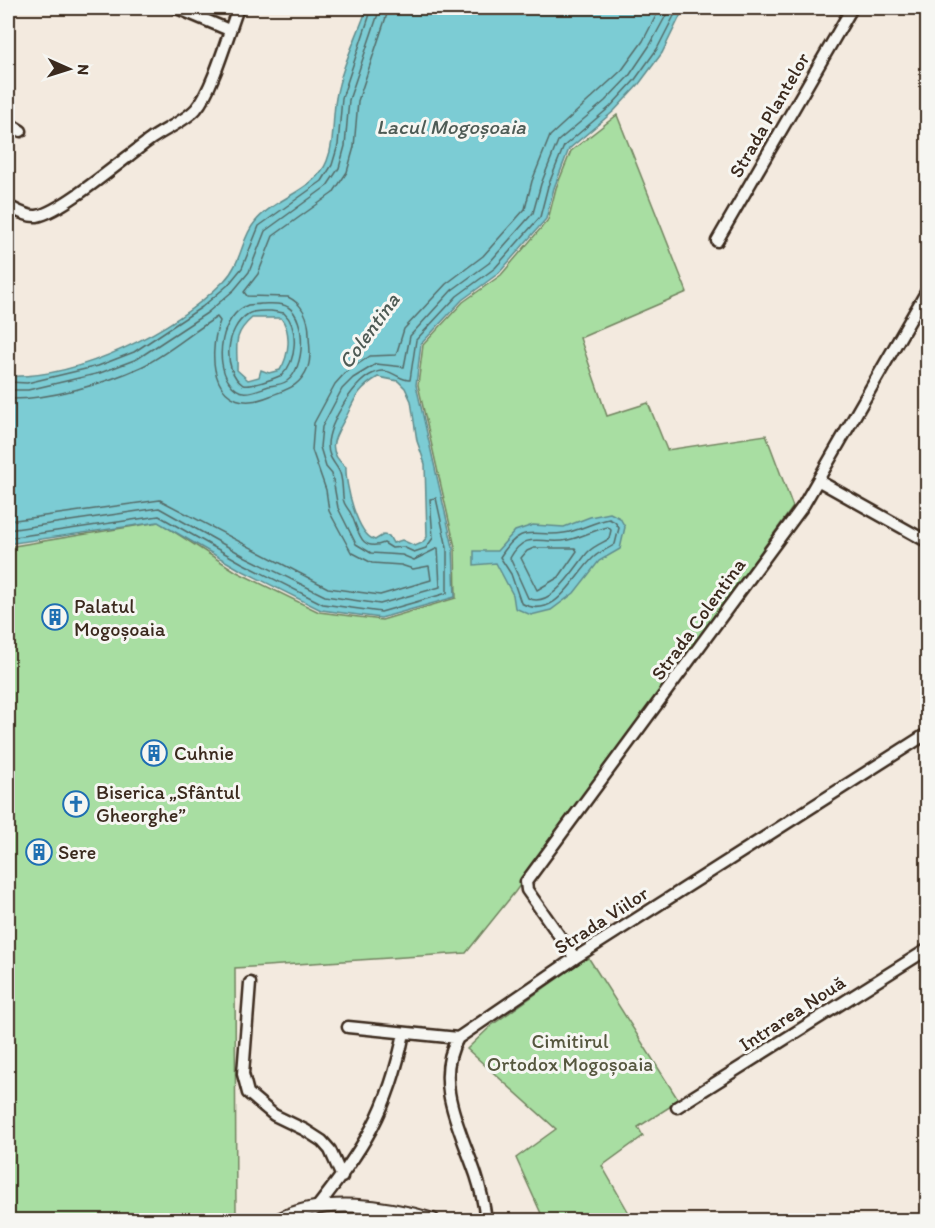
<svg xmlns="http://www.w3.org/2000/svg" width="935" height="1228" viewBox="0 0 935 1228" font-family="Itim,sans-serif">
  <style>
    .green { fill: #a8dea2; stroke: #728460; stroke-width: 1.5 }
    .water { fill: #7bccd4; stroke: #618b8b; stroke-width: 1.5; fill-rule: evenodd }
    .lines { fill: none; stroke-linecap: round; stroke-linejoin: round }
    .shore { stroke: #556b67; stroke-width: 1.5 }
    .minor-casing { stroke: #3b2a1e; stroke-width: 15 }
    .tertiary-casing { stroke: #3b2a1e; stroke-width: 16 }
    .minor { stroke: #f6f6f2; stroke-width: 10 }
    .tertiary { stroke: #f6f6f2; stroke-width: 12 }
    .labels { text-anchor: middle; stroke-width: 6; stroke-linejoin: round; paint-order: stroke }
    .street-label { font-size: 20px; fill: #3b2a1e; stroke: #f6f6f2 }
    .poi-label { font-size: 20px; fill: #3b2a1e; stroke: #f6f6f2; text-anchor: start }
    .park-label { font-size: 20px; fill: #56573f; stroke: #f6f6f2 }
    .water-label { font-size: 21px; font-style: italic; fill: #4e5b55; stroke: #f6f6f2 }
  </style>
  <rect width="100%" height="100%" fill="#f3eadf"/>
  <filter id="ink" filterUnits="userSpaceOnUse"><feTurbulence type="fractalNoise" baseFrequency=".0167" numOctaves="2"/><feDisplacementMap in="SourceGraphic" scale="12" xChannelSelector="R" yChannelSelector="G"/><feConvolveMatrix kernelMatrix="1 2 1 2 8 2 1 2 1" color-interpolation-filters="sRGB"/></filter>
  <g filter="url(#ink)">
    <!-- green -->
    <path class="green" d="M617,115L687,292L580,338L607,416L648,403L667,450L766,435L793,507L515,892L466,953L235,968L236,1220H8V547L159,522L237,572L319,612L382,620L456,598L455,547L418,385L423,345L463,302L501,275L548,220L556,188L571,151Z
      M588,957L679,1101L638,1127L643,1136L602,1166L633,1220H544L516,1158L556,1129L467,1049L492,1025Z"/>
    <!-- water -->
    <path class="water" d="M367,8H684L662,53L639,84L614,111L569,149L554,188L546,219L499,273L462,300L421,344L416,385L453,547L455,597L381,618L321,610L239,569L158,522L8,544V376C78,379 174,331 224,281C242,263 241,238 255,222C274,198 316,190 327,161C335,141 332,119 336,98C341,68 357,37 367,8ZM252,318H281C292,332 289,356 280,370L269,373L261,370L259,377L248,380L237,370C238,347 231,336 252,318ZM378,377L398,381L405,388L411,401L417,441L425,464L427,537L422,543L415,546L402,540L393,543L389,536L383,535L375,540C357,535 345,484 346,467C322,448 338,433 348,413C356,395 361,387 378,377Z
      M610,513L620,518L625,527L620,549L599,561L574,593L551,610L531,615L515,608L513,595L496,563L474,565V551H497L515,531L533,525L564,527L590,517Z"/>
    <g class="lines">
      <!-- shore -->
      <path class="shore" d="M261,304C269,304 281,302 288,307C307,319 305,369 287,381C281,385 275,385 269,386C253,391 241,399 229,382C214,361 221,315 248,305C252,304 257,305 261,304Z
        M271,311L284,313C299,327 297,361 282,375C273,379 252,387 243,385C221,369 226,328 248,314C253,310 264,311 271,311Z
        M8,382L27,383L98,366L134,352L202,307L228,285L242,268L259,226L322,181L332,165L338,145L342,98L372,8
        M8,390H28L100,373L137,359L207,313L234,290L249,272L265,231L327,186L339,168L345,146L349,100L380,8
        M8,399C48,400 104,384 141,367C168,354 192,332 217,317L220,321C205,360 215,419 270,396C287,389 300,387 308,367C312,356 309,346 309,335C309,319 303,304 288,297L247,296L244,292L258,274L273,236L333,193L347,172L354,147L358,101L389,8
        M609,519L615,522L619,528L615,544C609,549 600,551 594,557C574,575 556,622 521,603L511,574L500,557C523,521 532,538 564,533C579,531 593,522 609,519Z
        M8,521L160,500L328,588L380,595L431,580L429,566L413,569L401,565L372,563L351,552L329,511L326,490L312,450L314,423L335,384L345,373L370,356L396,355L404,329L446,284L483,256L525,209L532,181L550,136L622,70L643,41L660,8
        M608,527L611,530L609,539C602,543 594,546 588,552C576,565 552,610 528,598L510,558C527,528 542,546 568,540C582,537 594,530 608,527Z
        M8,530L159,508L246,557L325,596L380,604L440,587L438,548L414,560L402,555L371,553L356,544L338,508L332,474L326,467L320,447L322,427L342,389L353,378L376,364L404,367L410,336L452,290L489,263L533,213L541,184L558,141L605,101L629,76L650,45L670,8
        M8,538L159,516L242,563L323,604L381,612L447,593V548L436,498L430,499L433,538L426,548L414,552L403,547L392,548L384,543C358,553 359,528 350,512C346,506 343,503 343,496C342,488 343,476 338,469C333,461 328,456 328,445C328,424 355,378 377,372C390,367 400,381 410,380L416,340L457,296L495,268L540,217L548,186L564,146L610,107L634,81L657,49L678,8
        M534,548H575L577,551L559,577L537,590L521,558L527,551Z"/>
      <!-- minor casing -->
      <g class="minor-casing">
        <path id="minor" d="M177,8L229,30
          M8,123L21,131
          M8,206C16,210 27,217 37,216C62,212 127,156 151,139C165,129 185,121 196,109C213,89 228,34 238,8
          M717,241L852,8
          M819,481L928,542
          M575,958L527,890L526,882L803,506L928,289
          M250,983L243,1074L248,1093L274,1115L305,1130L322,1141L330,1150L342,1177
          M348,1027L458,1038
          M677,1107L928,949
          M315,1210C364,1147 388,1113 404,1033
          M486,1220C484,1205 481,1190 476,1175C462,1133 432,1081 458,1038L575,958L928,733"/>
      </g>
      <!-- tertiary casing -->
      <g class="tertiary-casing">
        <path id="tertiary" d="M278,1220C324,1196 387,1206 433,1220"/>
      </g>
      <!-- minor -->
      <use href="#minor" class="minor"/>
      <!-- tertiary -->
      <use href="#tertiary" class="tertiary"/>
    </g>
  </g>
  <!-- icons -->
  <defs>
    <g id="building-ring" transform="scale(1.35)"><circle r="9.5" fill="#f6f6f2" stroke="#1f6fb2" stroke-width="1.5"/><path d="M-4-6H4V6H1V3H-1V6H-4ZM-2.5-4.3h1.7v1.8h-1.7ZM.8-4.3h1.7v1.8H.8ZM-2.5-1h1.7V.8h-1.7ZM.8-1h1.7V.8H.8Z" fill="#1f6fb2"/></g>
    <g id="church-ring" transform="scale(1.35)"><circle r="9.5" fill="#f6f6f2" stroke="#1f6fb2" stroke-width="1.5"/><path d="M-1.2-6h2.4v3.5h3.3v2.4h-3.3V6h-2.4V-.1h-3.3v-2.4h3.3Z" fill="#1f6fb2"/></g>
  </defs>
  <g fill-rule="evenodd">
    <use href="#building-ring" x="55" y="617"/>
    <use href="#building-ring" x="154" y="753"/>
    <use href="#church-ring" x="76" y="804"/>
    <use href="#building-ring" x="39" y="852"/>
  </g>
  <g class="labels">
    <!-- street labels -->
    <g class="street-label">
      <text transform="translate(769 115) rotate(-60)" y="7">Strada Plantelor</text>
      <text transform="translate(698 619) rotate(-54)" y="7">Strada Colentina</text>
      <text transform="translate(601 920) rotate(-33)" y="7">Strada Viilor</text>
      <text transform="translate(792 1013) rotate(-33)" y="7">Intrarea Nouă</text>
    </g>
    <!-- poi labels -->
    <g class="poi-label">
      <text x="74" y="613">Palatul<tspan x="74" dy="23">Mogoșoaia</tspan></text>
      <text x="174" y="760">Cuhnie</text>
      <text x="96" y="799">Biserica „Sfântul<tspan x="96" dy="23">Gheorghe”</tspan></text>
      <text x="58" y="859">Sere</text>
    </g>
    <!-- park labels -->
    <g class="park-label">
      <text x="570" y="1048">Cimitirul<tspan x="570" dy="23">Ortodox Mogoșoaia</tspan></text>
    </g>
    <!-- water labels -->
    <g class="water-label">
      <text x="451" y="134">Lacul Mogoșoaia</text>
      <text transform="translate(369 331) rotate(-54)" y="7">Colentina</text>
    </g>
  </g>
  <!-- margin -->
  <rect width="935" height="1228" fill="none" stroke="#f6f6f2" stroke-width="30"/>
  <rect x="15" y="15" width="905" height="1198" fill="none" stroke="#3b2a1e" stroke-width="2" filter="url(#ink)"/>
  <!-- north arrow -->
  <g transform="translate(69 69) rotate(93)" stroke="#f6f6f2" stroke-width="4.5" paint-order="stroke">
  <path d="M0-4.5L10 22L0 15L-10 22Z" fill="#3b2a1e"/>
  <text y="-9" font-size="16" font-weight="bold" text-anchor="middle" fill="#3b2a1e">N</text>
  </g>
</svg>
